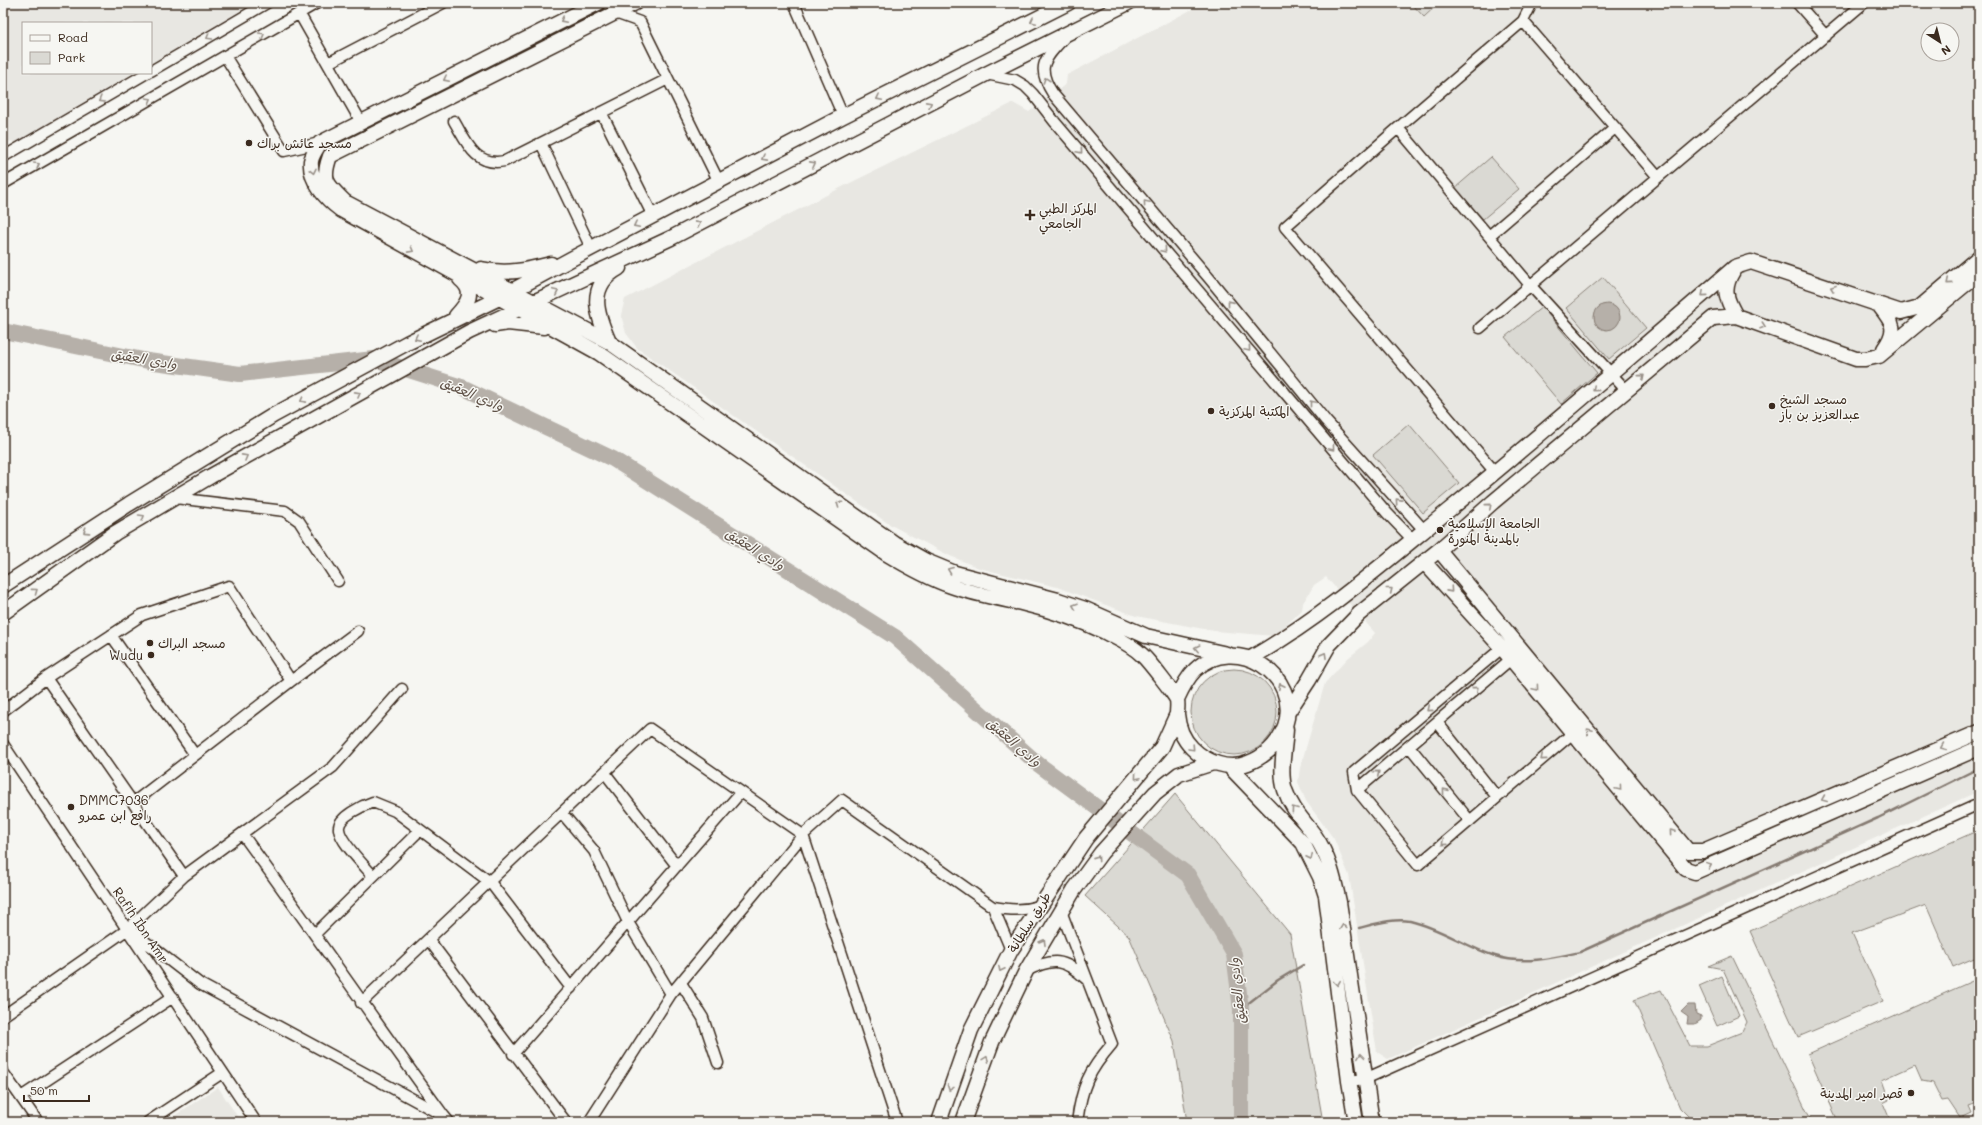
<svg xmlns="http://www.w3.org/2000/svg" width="1982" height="1125" viewBox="0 0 1982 1125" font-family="Mali,'Playpen Sans Arabic',sans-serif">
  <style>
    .built { fill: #e8e7e2; fill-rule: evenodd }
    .green { fill: #dad9d3; stroke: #8a8278 }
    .water { fill: #b6b0a9; stroke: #857a71 }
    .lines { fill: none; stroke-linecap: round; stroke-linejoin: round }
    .stream { stroke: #857a71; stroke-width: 2.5 }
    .river { stroke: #b6b0a9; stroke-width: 16 }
    .street-casing { stroke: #3b2a1e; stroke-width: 13 }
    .secondary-casing { stroke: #3b2a1e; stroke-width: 17 }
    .street { stroke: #f6f6f2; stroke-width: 10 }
    .secondary { stroke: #f6f6f2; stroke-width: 14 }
    .oneway { stroke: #989088 }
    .poi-dot { fill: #3b2a1e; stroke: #f6f6f2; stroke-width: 1.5 }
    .labels { text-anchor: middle; stroke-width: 3; stroke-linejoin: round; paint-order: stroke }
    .poi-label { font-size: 13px; fill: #3b2a1e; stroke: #f6f6f2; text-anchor: start }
    .street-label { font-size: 13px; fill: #3b2a1e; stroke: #f6f6f2 }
    .water-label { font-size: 14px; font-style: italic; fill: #605248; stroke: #f6f6f2 }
  </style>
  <rect width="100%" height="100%" fill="#f6f6f2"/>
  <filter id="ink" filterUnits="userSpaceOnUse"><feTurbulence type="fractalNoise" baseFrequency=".025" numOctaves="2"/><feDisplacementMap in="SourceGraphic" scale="8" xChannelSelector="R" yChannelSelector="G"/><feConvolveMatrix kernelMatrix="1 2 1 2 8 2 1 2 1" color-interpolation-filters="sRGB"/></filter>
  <g filter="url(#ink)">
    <!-- built -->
    <path class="built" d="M3,3H253L151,63V23H23V73H133L16,142L3,141Z
      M1204,3H1979V791L1388,1059L1377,1052L1349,875L1334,839L1306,801L1298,782L1300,768L1325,683L1348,658L1368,642L1375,633L1326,577L1314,585L1303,603L1302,610L1275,636L1214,631L1136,616L1057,587L979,568L948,555L889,524L637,348L626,333L621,315L625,299L848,184L1013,103L1029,112L1066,84L1067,75ZM1928,30H1952V54H1928Z
      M218,1087L241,1122H165Z"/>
    <!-- green -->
    <path class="green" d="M1411,3H1439L1424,17Z
      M1491,157L1519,189L1483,219L1455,188Z
      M1603,277L1646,328L1609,359L1566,308Z
      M1542,307L1597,373L1561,404L1505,337Z
      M1409,424L1459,483L1423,513L1373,455Z
      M1191 712a43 43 0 1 1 86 0a43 43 0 1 1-86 0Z
      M1175,794L1290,934L1323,1122H1187L1174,1041L1129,936L1085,896Z
      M1979,830V956L1953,967L1926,905L1852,933L1883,1001L1798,1037L1750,931Z
      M1732,956L1812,1122H1694L1680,1108L1634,1000L1661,990L1690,1046H1707L1742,1032L1747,1022L1723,969L1708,966Z
      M1722,976L1739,1016L1717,1026L1699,986Z
      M1979,978V1102L1968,1106L1971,1113L1960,1118L1948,1100L1942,1101L1933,1083L1922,1081L1915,1065L1882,1080L1889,1100L1883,1103L1891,1122H1840L1836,1117L1808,1054Z"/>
    <!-- water -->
    <path class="water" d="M1594 317a13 13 0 1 1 26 0a13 13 0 1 1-26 0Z
      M1688,1005H1695L1696,1014L1701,1016V1020L1695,1024H1687L1688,1017L1681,1012Z"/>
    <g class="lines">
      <!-- stream -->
      <path class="stream" d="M1359,928C1375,924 1394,918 1410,921C1441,928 1466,947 1495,956C1523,965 1553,958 1580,952L1878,818L1979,768
        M1241,1009L1278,980L1303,965"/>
      <!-- river -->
      <path class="river" d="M3,331L148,361L240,374L374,359L462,387L613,459L895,637L1038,764L1188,875L1234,954L1241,1009V1122"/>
      <!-- street casing -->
      <g class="street-casing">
        <path id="street" d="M794,3L843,116
          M1532,3L1523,21L1398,128L1530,285L1626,390
          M1797,3L1826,36
          M299,13L361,122
          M615,13L640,22L719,182
          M1523,21L1658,177
          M1065,37C1045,59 1035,66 1053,94L1209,278L1326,421L1424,530
          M225,56L284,151L320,143
          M328,63L443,3
          M151,71L267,3
          M986,74L1015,80L1025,86L1033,94L1054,121L1387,513L1413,540
          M601,112L653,216
          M454,121C467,143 475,167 505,161L668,79
          M1398,128L1285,227L1495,472
          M541,143L591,248
          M3,157L147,73
          M3,184L317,3
          M1489,236L1615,128
          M1480,328L1864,3
          M175,498L285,511L299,521L338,581
          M111,635L195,755
          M1511,659L1357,790L1418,865L1573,733
          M46,678L184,876
          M3,711L46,678L142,615L229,586L291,681
          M1437,722L1497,797
          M3,744L256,1122
          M1409,746L1470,821
          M605,773L677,866
          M1357,790L1354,772L1502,648
          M133,803L291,681L358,631
          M562,813L594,851L628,922L671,994
          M243,835C311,928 376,1023 444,1116L436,1122
          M373,876C365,866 340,842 339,829C337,817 364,805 373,802L395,811L490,882L571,988
          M993,907L1011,950
          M1061,911L1112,1044C1088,1072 1082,1086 1077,1122
          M134,933L200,984L444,1116L449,1122
          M315,934L420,830
          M429,940L566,1122
          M1026,971C1053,958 1064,958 1086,979
          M681,983L703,1018L718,1063
          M361,1003L650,729L803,835L897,1122
          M3,1016L128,929L184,876L333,767L402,689
          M513,1054L741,792
          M3,1072L38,1122
          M1349,1081L1365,1079L1979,804
          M21,1097L173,997
          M148,1122L222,1073
          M589,1122L671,994L803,835L842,800L993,907C1010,910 1022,911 1039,906"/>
      </g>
      <!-- secondary casing -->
      <g class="secondary-casing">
        <path id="secondary" d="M598,3L320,143C317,148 312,155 311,161C309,181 326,199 341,210L599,353L887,554C907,566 928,578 951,586C974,594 997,598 1021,603C1050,610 1078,619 1105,632C1118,639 1131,644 1142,655C1147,659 1177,697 1177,700C1178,705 1177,710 1177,714C1178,726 1183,739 1192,748C1206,762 1228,771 1248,763C1266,756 1278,745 1285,726C1302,675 1235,632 1195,670C1187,678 1182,688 1177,699
          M635,3L330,156C321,181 327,184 345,202L609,342L894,543L926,561L955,573L1058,600L1085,609L1146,636L1227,654
          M481,269C506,275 527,270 551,264
          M1733,271C1722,289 1726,299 1736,316
          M1878,304C1892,322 1899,328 1884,349
          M456,316C468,303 476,292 460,279
          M495,325L508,323L544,327
          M609,342C597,315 586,286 619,268
          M1439,550L1688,851H1703L1979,732
          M1424,562L1502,648L1686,869L1695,872L1979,748
          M3,586L129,504L274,415L407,343L499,298L571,259L843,116L1068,3
          M3,613L115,533L211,476L469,332L671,238L986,74L1128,3
          M1251,658C1323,617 1385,562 1449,510C1546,431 1640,349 1735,267L1751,262L1901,312L1920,307L1979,257
          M1288,712L1309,680L1329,645L1359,614L1439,550L1493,502L1713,318L1736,316L1856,359H1865L1879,356L1979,273
          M1286,729C1285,748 1279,772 1285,790C1291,808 1304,821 1315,836C1329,856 1334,879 1339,902L1372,1122
          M1229,766L1303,843L1320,877L1326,896L1349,1081L1356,1122
          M939,1122L971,1030L1011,950L1086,838L1162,747L1177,714
          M963,1122L992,1042L1026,971L1074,890L1101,853L1155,793L1179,774L1213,763"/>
      </g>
      <!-- street -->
      <use href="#street" class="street"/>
      <!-- secondary -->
      <use href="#secondary" class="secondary"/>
    </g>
    <!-- one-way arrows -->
    <defs><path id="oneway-chevron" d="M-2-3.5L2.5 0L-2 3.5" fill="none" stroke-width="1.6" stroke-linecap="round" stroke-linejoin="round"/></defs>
    <g class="oneway">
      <use href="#oneway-chevron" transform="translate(563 20) rotate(153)"/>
      <use href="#oneway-chevron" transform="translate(1033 21) rotate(153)"/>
      <use href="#oneway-chevron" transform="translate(262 35) rotate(-30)"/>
      <use href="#oneway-chevron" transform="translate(209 37) rotate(150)"/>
      <use href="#oneway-chevron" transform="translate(446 79) rotate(153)"/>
      <use href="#oneway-chevron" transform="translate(1046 80) rotate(-109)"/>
      <use href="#oneway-chevron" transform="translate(879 98) rotate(153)"/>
      <use href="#oneway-chevron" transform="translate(101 100) rotate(150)"/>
      <use href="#oneway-chevron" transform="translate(149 100) rotate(-30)"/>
      <use href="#oneway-chevron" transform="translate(929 104) rotate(-28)"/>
      <use href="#oneway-chevron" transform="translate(1080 151) rotate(49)"/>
      <use href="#oneway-chevron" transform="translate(764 158) rotate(152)"/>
      <use href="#oneway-chevron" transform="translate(813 164) rotate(-28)"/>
      <use href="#oneway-chevron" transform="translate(37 165) rotate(-30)"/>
      <use href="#oneway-chevron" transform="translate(313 171) rotate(78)"/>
      <use href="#oneway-chevron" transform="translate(1146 203) rotate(-130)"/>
      <use href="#oneway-chevron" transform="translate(698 224) rotate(-28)"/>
      <use href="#oneway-chevron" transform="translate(636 225) rotate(153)"/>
      <use href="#oneway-chevron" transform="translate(411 250) rotate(29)"/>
      <use href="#oneway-chevron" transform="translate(1164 250) rotate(49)"/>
      <use href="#oneway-chevron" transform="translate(1949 282) rotate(140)"/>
      <use href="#oneway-chevron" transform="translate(1833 288) rotate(-160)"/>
      <use href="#oneway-chevron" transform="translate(556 292) rotate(-25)"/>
      <use href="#oneway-chevron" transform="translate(1704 294) rotate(139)"/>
      <use href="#oneway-chevron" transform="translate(1230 303) rotate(-129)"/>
      <use href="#oneway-chevron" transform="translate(1763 326) rotate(19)"/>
      <use href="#oneway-chevron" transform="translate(417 338) rotate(153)"/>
      <use href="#oneway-chevron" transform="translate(1248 349) rotate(50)"/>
      <use href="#oneway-chevron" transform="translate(1642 377) rotate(-40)"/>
      <use href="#oneway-chevron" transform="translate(1595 389) rotate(139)"/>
      <use href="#oneway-chevron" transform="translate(358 394) rotate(-29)"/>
      <use href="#oneway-chevron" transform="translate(303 400) rotate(152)"/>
      <use href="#oneway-chevron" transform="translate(1312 403) rotate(-129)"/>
      <use href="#oneway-chevron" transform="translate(1332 448) rotate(50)"/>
      <use href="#oneway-chevron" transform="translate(245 457) rotate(-29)"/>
      <use href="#oneway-chevron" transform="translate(1398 501) rotate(-132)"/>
      <use href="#oneway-chevron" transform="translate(839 504) rotate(-145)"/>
      <use href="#oneway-chevron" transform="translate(1489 506) rotate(-41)"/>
      <use href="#oneway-chevron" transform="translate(142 517) rotate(-31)"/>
      <use href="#oneway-chevron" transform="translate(86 531) rotate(147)"/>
      <use href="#oneway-chevron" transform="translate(950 570) rotate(-159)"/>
      <use href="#oneway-chevron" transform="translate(1390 590) rotate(-39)"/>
      <use href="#oneway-chevron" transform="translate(1450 590) rotate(48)"/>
      <use href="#oneway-chevron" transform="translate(35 591) rotate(-36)"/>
      <use href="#oneway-chevron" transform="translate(1075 606) rotate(-161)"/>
      <use href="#oneway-chevron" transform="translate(1197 648) rotate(-167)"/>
      <use href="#oneway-chevron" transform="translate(1324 655) rotate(-60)"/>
      <use href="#oneway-chevron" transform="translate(1281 686) rotate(-117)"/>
      <use href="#oneway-chevron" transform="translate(1536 688) rotate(50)"/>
      <use href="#oneway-chevron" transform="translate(1476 689) rotate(-41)"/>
      <use href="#oneway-chevron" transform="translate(1429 709) rotate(140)"/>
      <use href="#oneway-chevron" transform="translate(1589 731) rotate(-130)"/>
      <use href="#oneway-chevron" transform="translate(1943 747) rotate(157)"/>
      <use href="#oneway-chevron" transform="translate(1192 748) rotate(47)"/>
      <use href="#oneway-chevron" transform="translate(1543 758) rotate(139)"/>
      <use href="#oneway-chevron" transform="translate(1377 773) rotate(-40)"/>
      <use href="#oneway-chevron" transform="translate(1137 777) rotate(130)"/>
      <use href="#oneway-chevron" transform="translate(1619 788) rotate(50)"/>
      <use href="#oneway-chevron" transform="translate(1445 791) rotate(-129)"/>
      <use href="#oneway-chevron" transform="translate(1824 799) rotate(157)"/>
      <use href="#oneway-chevron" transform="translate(1294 809) rotate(-126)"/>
      <use href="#oneway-chevron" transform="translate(1672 832) rotate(-130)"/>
      <use href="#oneway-chevron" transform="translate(1444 843) rotate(139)"/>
      <use href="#oneway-chevron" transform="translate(1310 857) rotate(64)"/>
      <use href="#oneway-chevron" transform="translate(1097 858) rotate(-55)"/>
      <use href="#oneway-chevron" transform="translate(1709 865) rotate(-23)"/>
      <use href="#oneway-chevron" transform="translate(1343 927) rotate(-98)"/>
      <use href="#oneway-chevron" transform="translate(1043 942) rotate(-60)"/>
      <use href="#oneway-chevron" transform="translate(1001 969) rotate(117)"/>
      <use href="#oneway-chevron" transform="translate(1337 983) rotate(83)"/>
      <use href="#oneway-chevron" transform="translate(1361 1056) rotate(-98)"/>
      <use href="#oneway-chevron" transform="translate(986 1059) rotate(-70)"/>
      <use href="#oneway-chevron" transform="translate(950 1088) rotate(110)"/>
    </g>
  </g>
  <!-- markers -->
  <g class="poi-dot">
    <circle cx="249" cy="143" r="4"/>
    <path d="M1028 209h4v4h4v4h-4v4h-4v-4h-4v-4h4z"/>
    <circle cx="1772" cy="406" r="4"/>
    <circle cx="1211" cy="411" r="4"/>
    <circle cx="1440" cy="530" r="4"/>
    <circle cx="150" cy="643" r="4"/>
    <circle cx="151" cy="655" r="4"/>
    <circle cx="71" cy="807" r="4"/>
    <circle cx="1911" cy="1093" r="4"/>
  </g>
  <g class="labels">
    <!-- poi labels -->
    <g class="poi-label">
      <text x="257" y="148">مسجد عائش براك</text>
      <text x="1039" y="213">المركز الطبي<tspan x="1039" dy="15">الجامعي</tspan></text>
      <text x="1780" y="404">مسجد الشيخ<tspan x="1780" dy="15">عبدالعزيز بن باز</tspan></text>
      <text x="1219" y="416">المكتبة المركزية</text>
      <text x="1448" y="528">الجامعة الإسلامية<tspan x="1448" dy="15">بالمدينة المنورة</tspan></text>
      <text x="158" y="648">مسجد البراك</text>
      <text x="143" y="660" text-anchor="end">Wudu</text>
      <text x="79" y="805">DMMC7036<tspan x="79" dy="15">رافع ابن عمرو</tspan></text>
      <text x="1903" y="1098" text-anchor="end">قصر امير المدينة</text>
    </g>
    <!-- street labels -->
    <g class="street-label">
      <text transform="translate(1029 922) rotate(-58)" y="5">طريق سلطانة</text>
      <text transform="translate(141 925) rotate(56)" y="5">Rafih Ibn Amr</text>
    </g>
    <!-- water labels -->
    <g class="water-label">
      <text transform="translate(144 359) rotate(10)" y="5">وادي العقيق</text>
      <text transform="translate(472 394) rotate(23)" y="5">وادي العقيق</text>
      <text transform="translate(755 549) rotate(32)" y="5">وادي العقيق</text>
      <text transform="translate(1014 742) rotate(41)" y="5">وادي العقيق</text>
      <text transform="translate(1237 991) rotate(-96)" y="5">وادي العقيق</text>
    </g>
  </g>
  <!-- margin -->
  <rect width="1982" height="1125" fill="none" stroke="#f6f6f2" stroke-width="16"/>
  <rect x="8" y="8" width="1966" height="1109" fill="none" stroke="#3b2a1e" stroke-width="1.5" filter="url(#ink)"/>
  <!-- legend -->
  <rect x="22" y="22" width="130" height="52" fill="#f6f6f2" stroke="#aba49d"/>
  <rect x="30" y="35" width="20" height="6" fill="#f6f6f2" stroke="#aba49d"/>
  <text x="58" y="42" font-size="12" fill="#3b2a1e">Road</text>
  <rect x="30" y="52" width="20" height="12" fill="#dad9d3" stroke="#aba49d"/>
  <text x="58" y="62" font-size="12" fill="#3b2a1e">Park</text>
  <!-- north arrow -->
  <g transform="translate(1940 42) rotate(144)"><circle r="19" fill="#f6f6f2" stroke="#aba49d"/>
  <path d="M0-3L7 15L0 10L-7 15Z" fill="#3b2a1e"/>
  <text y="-6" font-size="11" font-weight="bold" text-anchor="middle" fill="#3b2a1e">N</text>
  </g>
  <!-- scale -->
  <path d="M24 1095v6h65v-6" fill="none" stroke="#3b2a1e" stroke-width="2"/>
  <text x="30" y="1095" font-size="12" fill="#3b2a1e" stroke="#f6f6f2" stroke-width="3" paint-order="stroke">50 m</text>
</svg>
